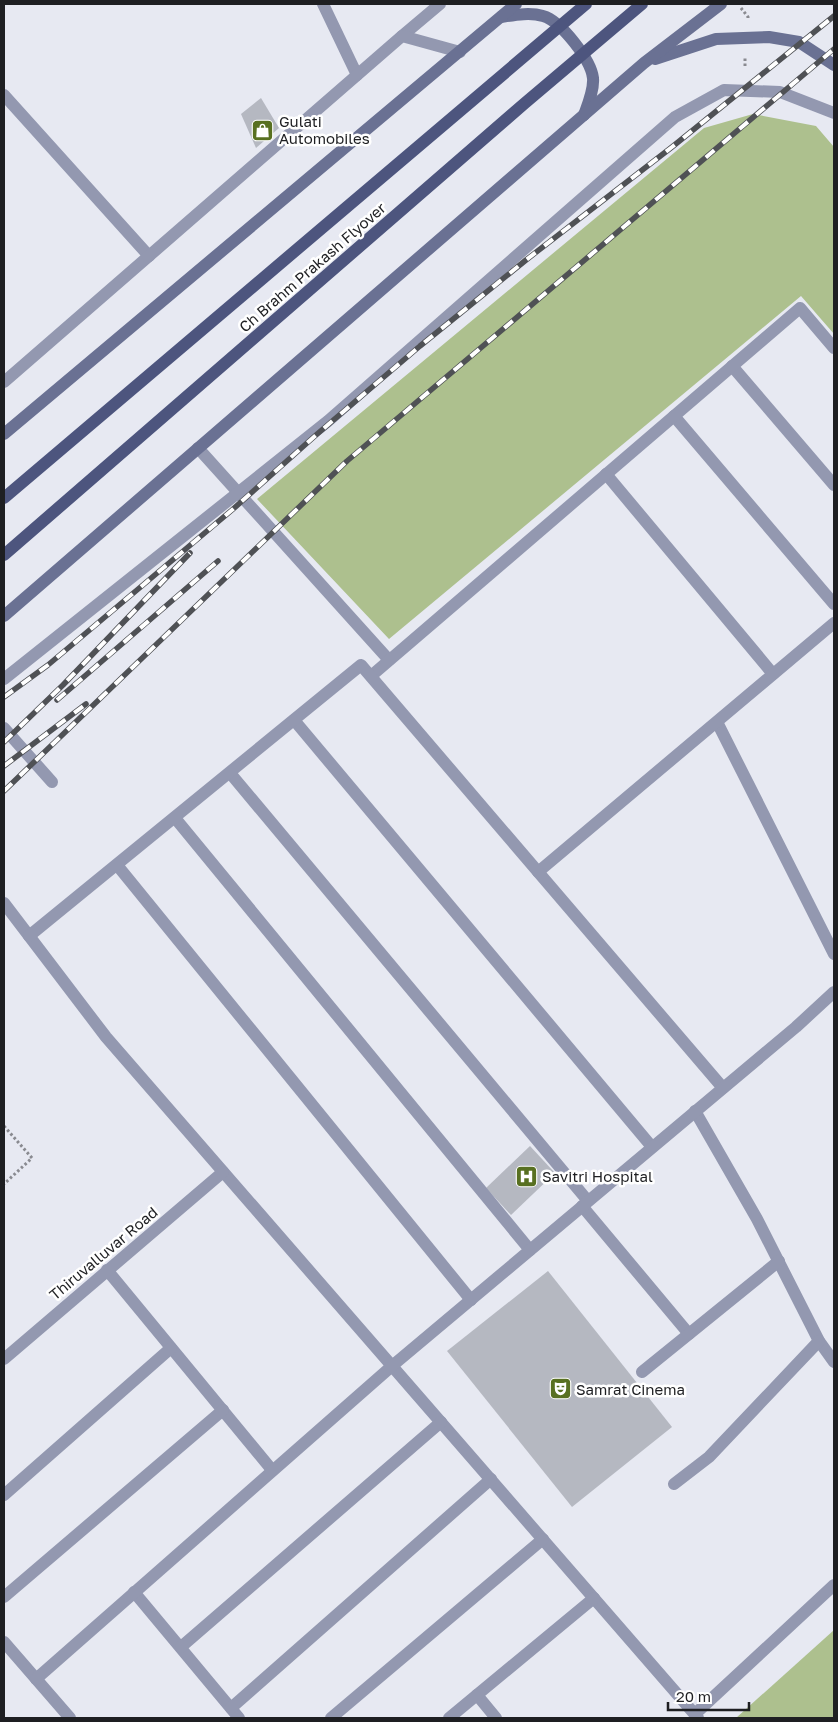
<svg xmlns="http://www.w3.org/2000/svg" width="838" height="1722" font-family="'Golos Text',sans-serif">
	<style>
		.green { fill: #adc08e }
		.building { fill: #b5b8c1 }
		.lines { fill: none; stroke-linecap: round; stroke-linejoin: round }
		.path { stroke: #898a90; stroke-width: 3; stroke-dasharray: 2.5 2.5; stroke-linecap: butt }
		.lane { stroke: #9398b0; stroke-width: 12 }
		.street { stroke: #9398b0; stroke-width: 12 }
		.secondary { stroke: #6a7193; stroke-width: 12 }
		.rail-casing { stroke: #4f5155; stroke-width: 5.5 }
		.rail { stroke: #fff; stroke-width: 4; stroke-dasharray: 11; stroke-linecap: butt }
		.primary-bridge { stroke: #4d557e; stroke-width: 12 }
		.labels { text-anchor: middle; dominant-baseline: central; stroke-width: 5; stroke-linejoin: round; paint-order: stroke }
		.poi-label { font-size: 15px; fill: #1e1f22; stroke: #fff; text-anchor: start }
		.street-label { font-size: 15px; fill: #1e1f22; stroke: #fff }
	</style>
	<rect width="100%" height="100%" fill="#e7e9f2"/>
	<g class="green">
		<polygon points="753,114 816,126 834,147 834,334 801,296 389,639 257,499 704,128"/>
		<polygon points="834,1630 834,1718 736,1718"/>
	</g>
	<g class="building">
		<polygon points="261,98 279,128 256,148 241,114"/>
		<polygon points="530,1146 555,1173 511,1215 486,1188"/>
		<polygon points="548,1271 672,1427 572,1507 447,1351"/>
	</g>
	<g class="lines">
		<g class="path">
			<polyline points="741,8 748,17 748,19"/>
			<polyline points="745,66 745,58"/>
			<polyline points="4,1126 32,1158 4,1184"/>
		</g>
		<g class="lane">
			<polyline points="323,4 357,75"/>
			<polyline points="402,36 440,4"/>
			<polyline points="4,95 149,256"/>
			<polyline points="4,382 402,36 460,52"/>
			<polyline points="198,448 389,660"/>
			<polyline points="4,728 52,782"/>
		</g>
		<g class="street">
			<polyline points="732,366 834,485"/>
			<polyline points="674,416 834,604"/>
			<polyline points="606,474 773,674"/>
			<polyline points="371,676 800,308 834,348"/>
			<polyline points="4,679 328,421 675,117 724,90 780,92 834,113"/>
			<polyline points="294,720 652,1147"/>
			<polyline points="717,722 834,954"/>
			<polyline points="230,773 588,1201"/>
			<polyline points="175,818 530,1250"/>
			<polyline points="117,865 471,1300"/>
			<polyline points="538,872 834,623"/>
			<polyline points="4,903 106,1037 698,1718"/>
			<polyline points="29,936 361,665 723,1088"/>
			<polyline points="695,1111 757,1219 819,1341 834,1362"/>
			<polyline points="582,1206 689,1334"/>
			<polyline points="107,1270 272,1470"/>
			<polyline points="4,1359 223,1172"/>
			<polyline points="642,1372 779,1261"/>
			<polyline points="674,1484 709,1457 819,1341"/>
			<polyline points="4,1495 171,1348"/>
			<polyline points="134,1592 239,1718"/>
			<polyline points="4,1597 223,1410"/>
			<polyline points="4,1642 70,1718"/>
			<polyline points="181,1647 441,1422"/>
			<polyline points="36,1679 392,1366 796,1027 834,992"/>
			<polyline points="477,1695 496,1718"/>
			<polyline points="231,1708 491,1479"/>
			<polyline points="695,1714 834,1585"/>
			<polyline points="331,1718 543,1539"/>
			<polyline points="449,1718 594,1598"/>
		</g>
		<g class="secondary">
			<path d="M501,17C514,15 530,12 543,16C561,21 591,60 593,78C594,90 588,104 584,115"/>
			<polyline points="655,59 716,39 769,37 799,42 834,65"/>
			<polyline points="4,434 516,4"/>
			<polyline points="4,616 644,63 721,4"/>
		</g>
		<defs>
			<g id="rail">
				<polyline points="4,697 48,665 232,510 316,435 420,346 526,260 672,147 834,16"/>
				<polyline points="57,700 218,561"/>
				<polyline points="4,742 63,685 190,553"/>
				<polyline points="4,766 86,704"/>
				<polyline points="4,791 347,461 834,49"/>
			</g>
		</defs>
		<use href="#rail" class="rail-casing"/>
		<use href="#rail" class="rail"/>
		<g class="primary-bridge">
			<polyline points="4,498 586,4"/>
			<polyline points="4,555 525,103 642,4"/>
		</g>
	</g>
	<defs>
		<symbol id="shop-square" viewBox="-11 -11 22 22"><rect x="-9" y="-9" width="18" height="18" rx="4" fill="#587021" stroke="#fff"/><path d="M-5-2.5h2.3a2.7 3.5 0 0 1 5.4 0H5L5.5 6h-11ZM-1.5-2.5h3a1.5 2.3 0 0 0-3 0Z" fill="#fff"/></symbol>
		<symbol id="hospital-square" viewBox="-11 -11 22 22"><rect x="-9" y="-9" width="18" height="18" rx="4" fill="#587021" stroke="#fff"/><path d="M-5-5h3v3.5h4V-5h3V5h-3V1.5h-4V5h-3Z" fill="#fff"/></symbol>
		<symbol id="theatre-square" viewBox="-11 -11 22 22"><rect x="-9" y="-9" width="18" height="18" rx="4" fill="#587021" stroke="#fff"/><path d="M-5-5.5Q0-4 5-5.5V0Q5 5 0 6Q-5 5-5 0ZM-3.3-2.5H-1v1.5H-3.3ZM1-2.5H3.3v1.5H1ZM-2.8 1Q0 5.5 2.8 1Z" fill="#fff"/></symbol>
	</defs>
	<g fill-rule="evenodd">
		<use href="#shop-square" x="250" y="118" width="25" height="25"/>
		<use href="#hospital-square" x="514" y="1164" width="25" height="25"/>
		<use href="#theatre-square" x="548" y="1376" width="25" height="25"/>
	</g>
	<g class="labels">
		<g class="poi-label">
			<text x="279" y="121">Gulati<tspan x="279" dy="17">Automobiles</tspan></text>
			<text x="542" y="1176">Savitri Hospital</text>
			<text x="576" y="1389">Samrat Cinema</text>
		</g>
		<g class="street-label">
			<text transform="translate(312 267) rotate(-41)">Ch Brahm Prakash Flyover</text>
			<text transform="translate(103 1253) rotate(-40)">Thiruvalluvar Road</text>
		</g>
	</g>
	<rect width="838" height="1722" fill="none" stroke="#1e1f22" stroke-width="10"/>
	<path d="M668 1702v8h81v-8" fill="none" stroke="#1e1f22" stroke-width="2.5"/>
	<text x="676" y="1702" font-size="15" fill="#1e1f22" stroke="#ffffff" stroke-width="4" paint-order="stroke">20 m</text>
</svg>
